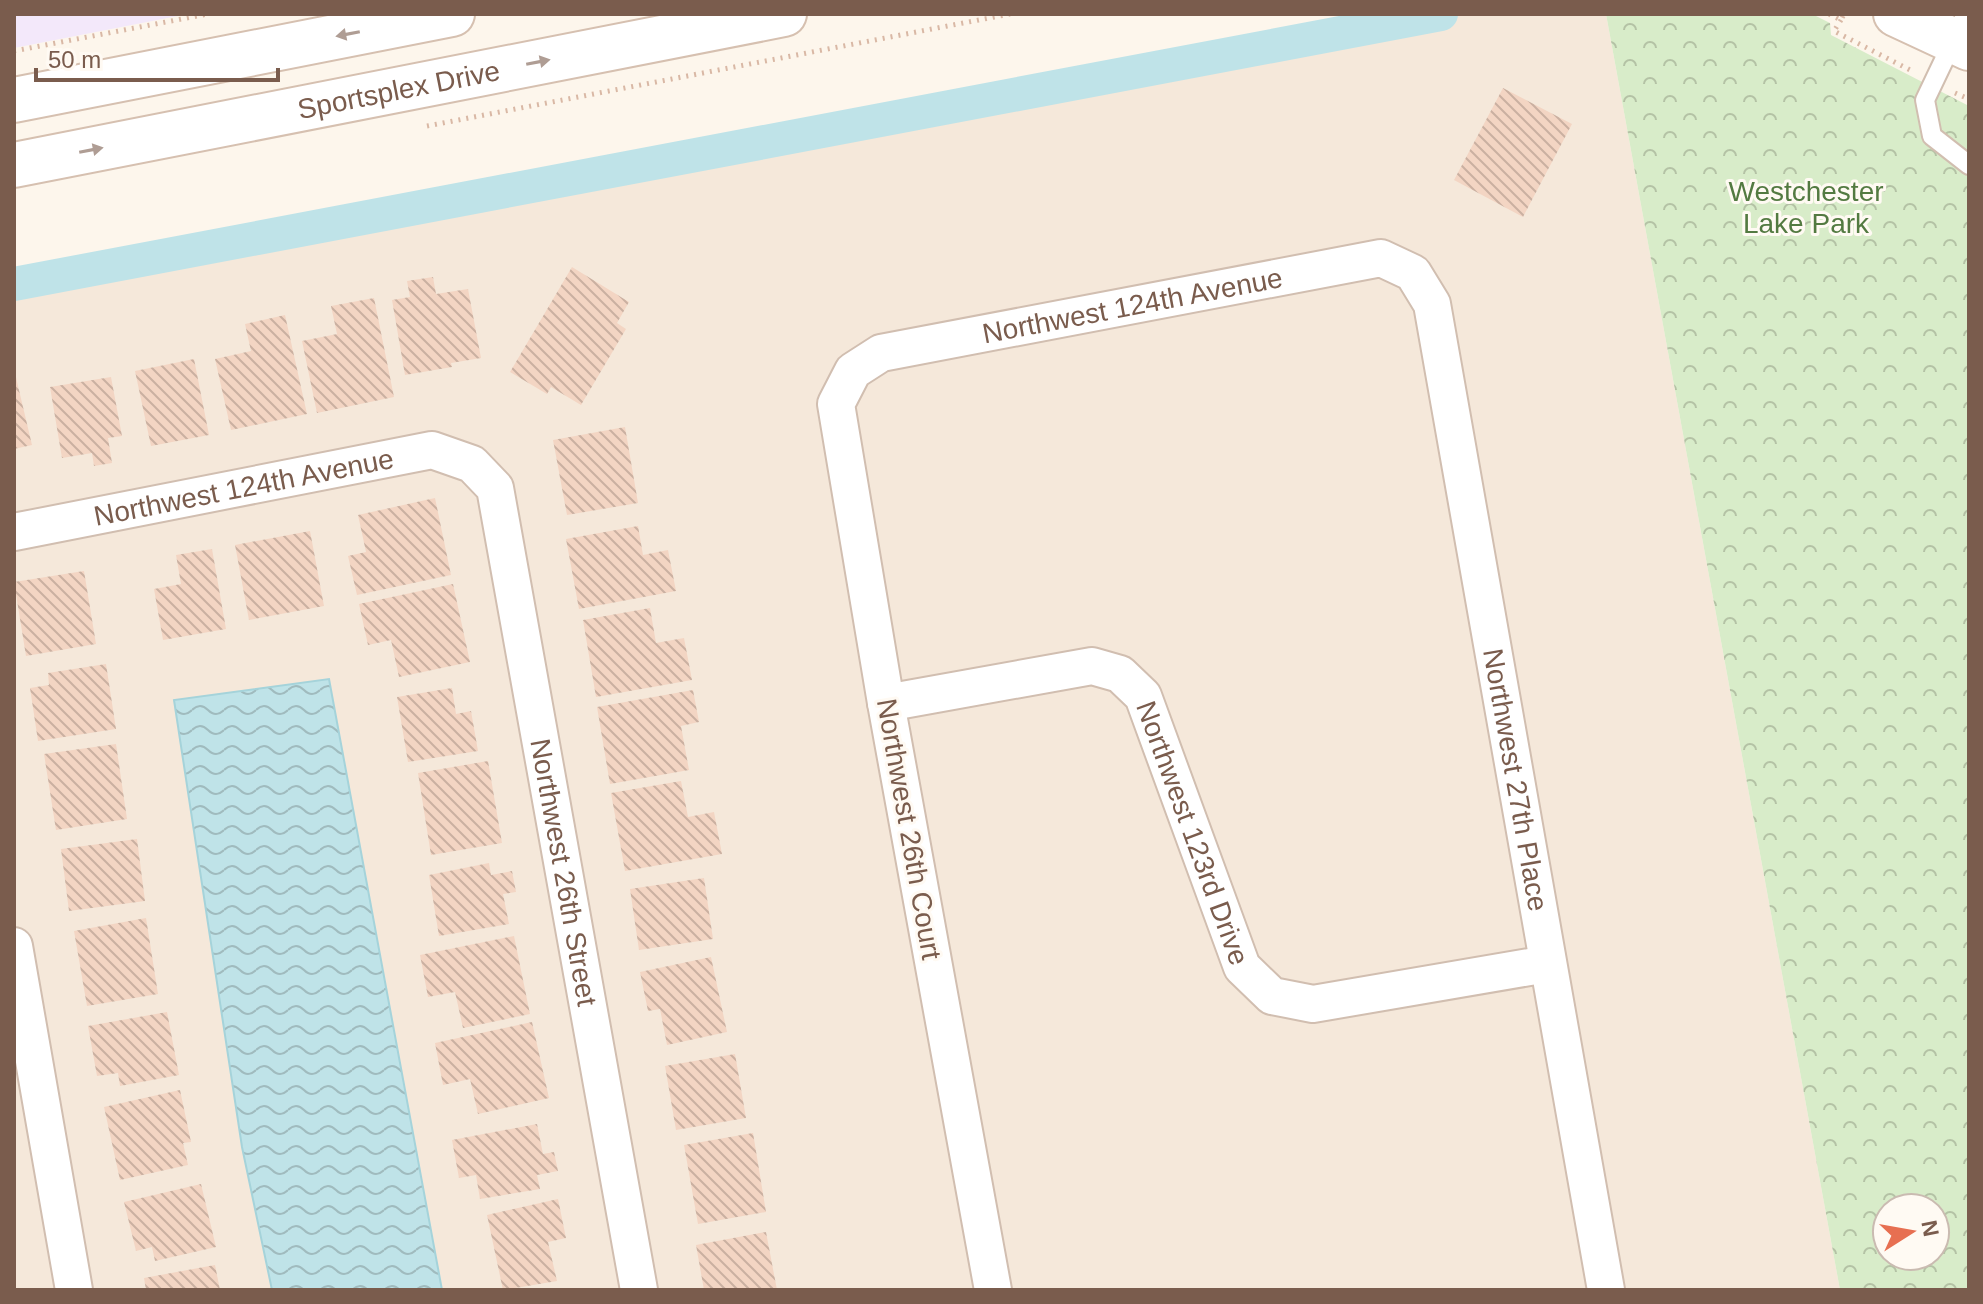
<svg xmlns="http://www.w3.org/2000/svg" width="1983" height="1304" font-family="Helvetica,sans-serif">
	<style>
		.residential { fill: #f5e8da }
		.education { fill: #f3e8fa }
		.park { fill: url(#park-crowns); fill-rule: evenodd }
		.water { fill: url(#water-waves); stroke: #a5d3da; stroke-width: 2 }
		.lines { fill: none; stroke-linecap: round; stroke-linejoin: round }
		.canal { stroke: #bfe3e8; stroke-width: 34 }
		.building { fill: url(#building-back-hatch) }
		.lane-casing { stroke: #d1beb0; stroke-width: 22 }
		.street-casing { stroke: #d1beb0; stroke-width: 40 }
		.secondary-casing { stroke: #d6c0b0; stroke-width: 48 }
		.path { stroke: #d9b8a5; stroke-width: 5; stroke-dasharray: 2 6; stroke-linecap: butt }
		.lane { stroke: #fff; stroke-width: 18 }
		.street { stroke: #fff; stroke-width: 36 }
		.secondary { stroke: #fff; stroke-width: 44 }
		.oneway { fill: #af9d94 }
		.labels { text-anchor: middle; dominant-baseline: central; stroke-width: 6; stroke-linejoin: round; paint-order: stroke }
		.street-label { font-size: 28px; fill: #7a5c4d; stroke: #fffaf3 }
		.park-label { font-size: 28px; fill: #537a41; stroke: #fffaf3 }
	</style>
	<defs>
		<pattern id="park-crowns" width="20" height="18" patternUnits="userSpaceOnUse" patternTransform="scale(2)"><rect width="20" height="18" fill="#d8ecc9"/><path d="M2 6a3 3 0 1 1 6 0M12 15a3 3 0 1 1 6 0" fill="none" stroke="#b4c2a5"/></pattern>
		<pattern id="water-waves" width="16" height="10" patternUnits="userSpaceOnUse" patternTransform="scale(2)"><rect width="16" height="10" fill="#bfe3e8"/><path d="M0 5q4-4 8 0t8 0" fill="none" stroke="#a0bbbe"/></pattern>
		<pattern id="building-back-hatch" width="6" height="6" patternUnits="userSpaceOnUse" patternTransform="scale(2)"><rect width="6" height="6" fill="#f3d5c3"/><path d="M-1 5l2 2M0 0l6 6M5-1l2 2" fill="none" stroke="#cab0a1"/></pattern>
	</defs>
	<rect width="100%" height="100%" fill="#fdf6ec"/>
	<polygon class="residential" points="1441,14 1606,14 1840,1290 14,1290 14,284"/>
	<polygon class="education" points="14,14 188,14 14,48"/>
	<path class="park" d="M1606,14H1812L1830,23L1831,35L1969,106V1290H1840ZM1887,1208H1935V1256H1887Z"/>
	<polygon class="water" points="329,679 442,1290 272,1290 242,1147 174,700"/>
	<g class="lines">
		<polyline class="canal" points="14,284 1441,14"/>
	</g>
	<g class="building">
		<polygon points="1503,88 1572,124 1523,217 1454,180"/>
		<polygon points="572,267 629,302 617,323 626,329 581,405 551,387 547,394 510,372"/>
		<polygon points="433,277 436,294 468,289 481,358 451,363 452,367 405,375 392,300 410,297 407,281"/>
		<polygon points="374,298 394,397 317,413 302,341 337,334 331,306"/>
		<polygon points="285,315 307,414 231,430 215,359 251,351 245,324"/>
		<polygon points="194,359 209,435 151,446 135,371"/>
		<polygon points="14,369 32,445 14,449"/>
		<polygon points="111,377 122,436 108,438 112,463 94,466 92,453 62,458 50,387"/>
		<polygon points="625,427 638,503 567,515 553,440"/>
		<polygon points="435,498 451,575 357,595 348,556 366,552 358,515"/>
		<polygon points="638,526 643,555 668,550 676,591 579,609 566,539"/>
		<polygon points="310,531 324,606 249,620 235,545"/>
		<polygon points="212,549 226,629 163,640 154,589 181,584 176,555"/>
		<polygon points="84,571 96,644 26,656 14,582"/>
		<polygon points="453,584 470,662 399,677 391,640 368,645 359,604"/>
		<polygon points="650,608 656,643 684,638 692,680 596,697 583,620"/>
		<polygon points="106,664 116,729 38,741 30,688 49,685 48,673"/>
		<polygon points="452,688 456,714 471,711 478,751 408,762 397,697"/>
		<polygon points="693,690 699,722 681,726 689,770 610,784 597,707"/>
		<polygon points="116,744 127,819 56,830 44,754"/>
		<polygon points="488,761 502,843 431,855 418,773"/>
		<polygon points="681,781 688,817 714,812 722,854 625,871 611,793"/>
		<polygon points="137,839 145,901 69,911 61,849"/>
		<polygon points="489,863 491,875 512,871 516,892 503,894 509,924 439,936 429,875"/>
		<polygon points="704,878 713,939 639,950 630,889"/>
		<polygon points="146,918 158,994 87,1006 74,931"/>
		<polygon points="514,936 530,1014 463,1028 455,992 428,997 420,955"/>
		<polygon points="711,957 727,1032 667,1045 660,1009 648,1011 640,972"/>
		<polygon points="167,1012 179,1075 120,1086 118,1073 97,1076 88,1026"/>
		<polygon points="532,1022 549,1098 478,1114 470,1079 443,1085 435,1043"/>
		<polygon points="735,1054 746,1118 676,1130 665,1066"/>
		<polygon points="180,1090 191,1142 183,1143 188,1165 120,1180 104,1107"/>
		<polygon points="537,1124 543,1154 554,1152 558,1171 537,1175 540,1189 480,1199 476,1175 459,1178 452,1140"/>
		<polygon points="753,1133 766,1212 698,1224 684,1145"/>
		<polygon points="201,1184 216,1247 155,1261 152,1247 136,1251 124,1202"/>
		<polygon points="558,1199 566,1238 548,1242 557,1281 503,1290 487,1215"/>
		<polygon points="766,1232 777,1290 704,1290 696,1245"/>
		<polygon points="215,1265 220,1290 146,1290 144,1278"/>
	</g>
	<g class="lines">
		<defs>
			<polyline id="lane" points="1966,14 1925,100 1932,136 1969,165"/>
			<g id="street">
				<path id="s1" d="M14,532L432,450L472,464L495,488L639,1290"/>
				<path id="s2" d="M886,703L1092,666L1120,674L1143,696L1242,967L1272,996L1313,1004L1547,964"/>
				<polyline points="14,946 74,1290"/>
				<path id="s3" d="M993,1290L886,703L836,404L853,371L881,353L1381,258L1413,273L1432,304L1606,1290"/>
			</g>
			<g id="secondary">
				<polyline points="1896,14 1969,48"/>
				<polyline points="14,100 452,14"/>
				<path id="s4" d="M14,165L784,14"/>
			</g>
		</defs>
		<use href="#lane" class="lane-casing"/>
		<use href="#street" class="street-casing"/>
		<use href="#secondary" class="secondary-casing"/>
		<g class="path">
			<polyline points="1829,14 1841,20 1844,14"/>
			<polyline points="1841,20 1834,31 1914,72"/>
			<polyline points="14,51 208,14"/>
			<polyline points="1955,93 1969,99"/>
			<polyline points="427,126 1010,14"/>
		</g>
		<use href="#lane" class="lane"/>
		<use href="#street" class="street"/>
		<use href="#secondary" class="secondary"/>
	</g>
	<defs><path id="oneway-solid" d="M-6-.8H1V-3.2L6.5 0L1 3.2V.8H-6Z" transform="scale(2)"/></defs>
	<g class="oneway">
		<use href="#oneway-solid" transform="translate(348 34) rotate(169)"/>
		<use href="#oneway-solid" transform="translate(538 62) rotate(-11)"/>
		<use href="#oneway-solid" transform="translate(91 150) rotate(-11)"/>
	</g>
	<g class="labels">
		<g class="street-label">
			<text stroke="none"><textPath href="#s4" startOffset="392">Sportsplex Drive</textPath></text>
			<text stroke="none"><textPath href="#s3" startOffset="1226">Northwest 124th Avenue</textPath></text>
			<text stroke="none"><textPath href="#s1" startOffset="234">Northwest 124th Avenue</textPath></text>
			<text stroke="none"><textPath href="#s3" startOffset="2034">Northwest 27th Place</textPath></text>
			<text transform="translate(909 829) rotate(80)">Northwest 26th Court</text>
			<text stroke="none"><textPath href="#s2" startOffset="416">Northwest 123rd Drive</textPath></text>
			<text stroke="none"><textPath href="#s1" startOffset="892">Northwest 26th Street</textPath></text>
		</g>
		<g class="park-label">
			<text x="1806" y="191">Westchester<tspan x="1806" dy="32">Lake Park</tspan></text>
		</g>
	</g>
	<rect width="1983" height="1304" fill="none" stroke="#7a5c4d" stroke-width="32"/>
	<g transform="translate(1911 1232) rotate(79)"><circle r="38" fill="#fffaf3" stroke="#cabbb1" stroke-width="2"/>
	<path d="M0-6L14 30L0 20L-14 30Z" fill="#e76f51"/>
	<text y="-12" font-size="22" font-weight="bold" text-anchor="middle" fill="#7a5c4d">N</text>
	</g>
	<path d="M36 68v12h242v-12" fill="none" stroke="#7a5c4d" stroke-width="4"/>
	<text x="48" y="68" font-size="24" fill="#7a5c4d" stroke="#fffaf3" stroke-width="6" paint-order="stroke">50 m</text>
</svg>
